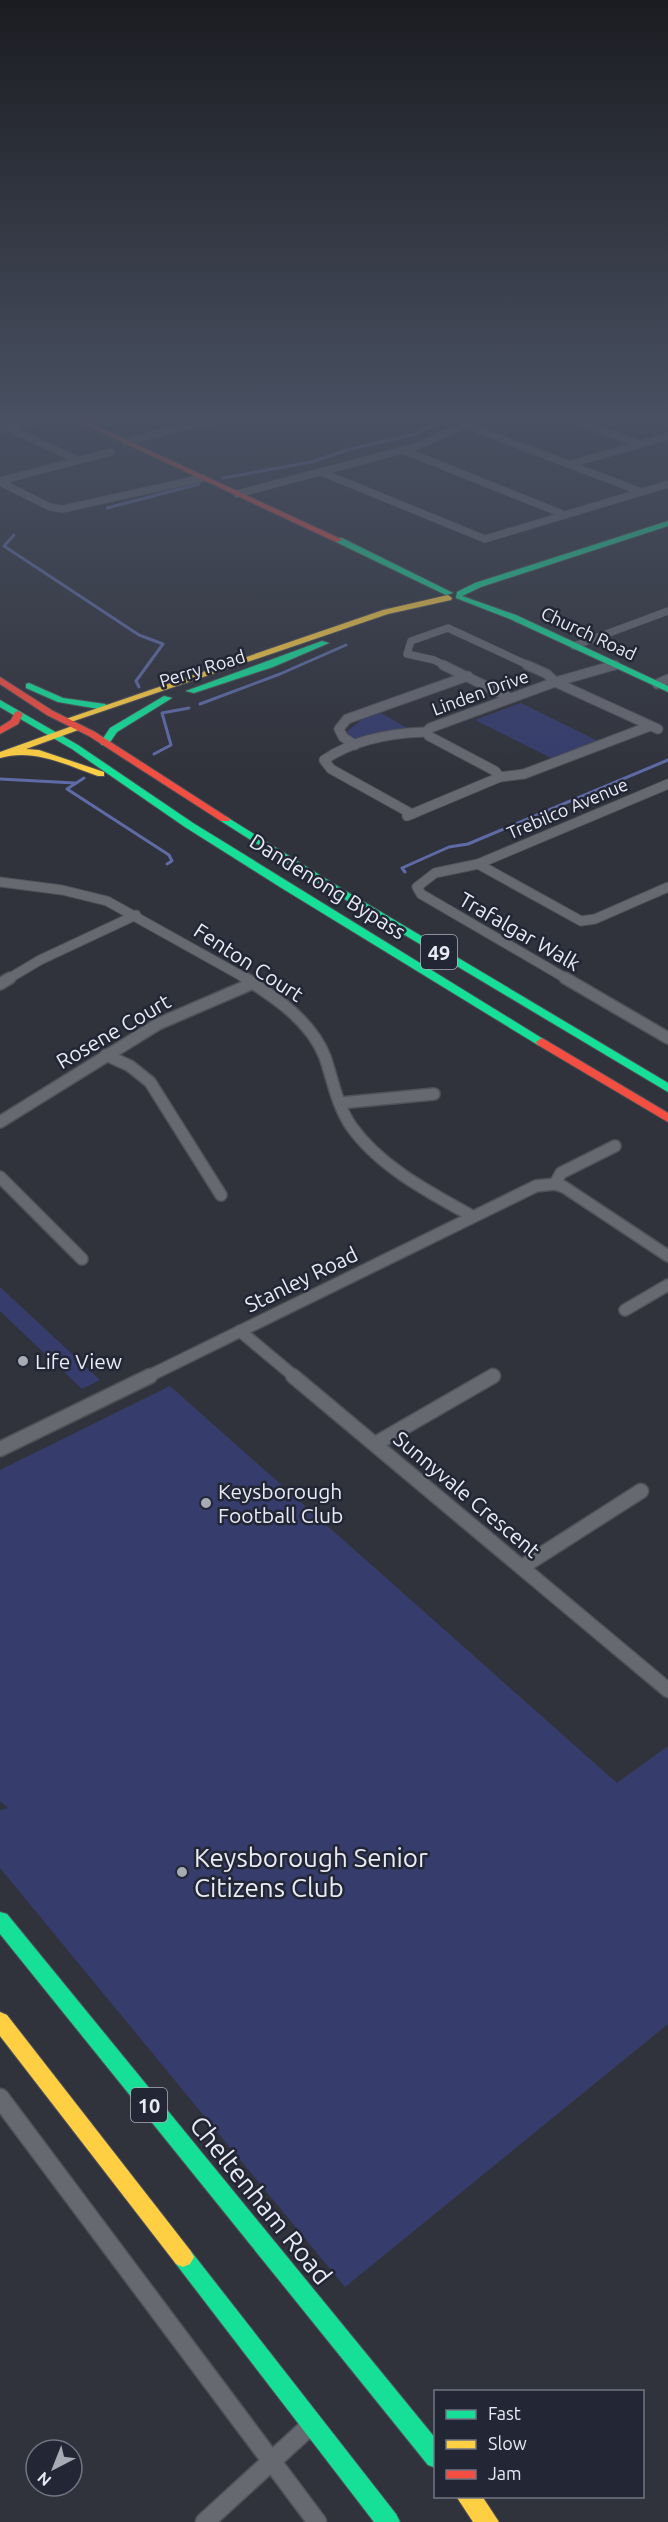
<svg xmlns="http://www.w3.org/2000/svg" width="668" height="2522" font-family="Ubuntu,sans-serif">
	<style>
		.green { fill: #363d6c }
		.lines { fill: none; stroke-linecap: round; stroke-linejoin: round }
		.stream { stroke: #5f6ba6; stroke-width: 3 }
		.street-far4-casing { stroke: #505159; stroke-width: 8 }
		.street-far3-casing { stroke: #505159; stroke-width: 11 }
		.street-far2-casing { stroke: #505159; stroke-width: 14 }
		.street-far1-casing { stroke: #505159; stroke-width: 17 }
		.street-casing { stroke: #505159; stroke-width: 21 }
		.fast-casing { stroke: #505159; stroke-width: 2 }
		.slow-casing { stroke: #505159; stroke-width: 2 }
		.jam-casing { stroke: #505159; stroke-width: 2 }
		.street-far4 { stroke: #676971; stroke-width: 7 }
		.street-far3 { stroke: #676971; stroke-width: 9 }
		.street-far2 { stroke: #676971; stroke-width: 11 }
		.street-far1 { stroke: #676971; stroke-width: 14 }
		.street { stroke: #676971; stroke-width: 18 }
		.fast { fill: #16e098; fill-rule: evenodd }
		.slow { fill: #ffcf43; fill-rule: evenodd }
		.jam { fill: #f24e42; fill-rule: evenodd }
		.poi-dot { fill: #a8aab4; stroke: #232635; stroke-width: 2 }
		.labels { text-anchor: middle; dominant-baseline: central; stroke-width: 5; stroke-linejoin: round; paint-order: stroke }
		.far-street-label { font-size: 18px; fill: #e8eaf4; stroke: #232635 }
		.shield { fill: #232635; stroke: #adafbb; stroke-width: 1.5 }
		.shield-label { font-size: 20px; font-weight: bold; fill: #e8eaf4 }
		.street-label { font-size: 21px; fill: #e8eaf4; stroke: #232635 }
		.poi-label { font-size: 21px; fill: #e8eaf4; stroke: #232635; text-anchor: start }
		.near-poi-label { font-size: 26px; fill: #e8eaf4; stroke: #232635; text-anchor: start }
		.near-street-label { font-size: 26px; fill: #e8eaf4; stroke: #232635 }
	</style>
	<rect width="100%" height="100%" fill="#31333c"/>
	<g class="green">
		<polygon points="521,703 600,742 555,760 475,720"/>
		<path d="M378,711L407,728C386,730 369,744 348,737L346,732L368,715Z"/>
		<polygon points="0,1287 100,1380 82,1389 0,1311"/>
		<polygon points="170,1386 617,1783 668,1746 668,2024 345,2287 0,1868 0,1810 8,1808 0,1801 0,1470"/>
	</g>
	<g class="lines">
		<g class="stream">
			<polyline points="223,478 311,462 350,449 416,434 443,419"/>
			<polyline points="107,508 199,484"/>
			<polyline points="14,535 4,546 139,635 163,644 136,681 139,687"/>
			<polyline points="200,704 280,674 346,645"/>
			<polyline points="154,754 171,745 162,713 189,708"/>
			<polyline points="84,778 67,789 169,855 172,861 167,864"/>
			<polyline points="0,779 75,783"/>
			<polyline points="405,872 402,868 449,847 468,844 668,760"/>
		</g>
		<defs>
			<g id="street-far4">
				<polyline points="202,422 232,419"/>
				<polyline points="584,424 639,444"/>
				<polyline points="465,425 642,492"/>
				<polyline points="9,428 75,459"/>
				<polyline points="0,429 39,419"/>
				<polyline points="126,442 202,422 203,419"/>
				<polyline points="403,450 565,515"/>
				<polyline points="571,464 668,436"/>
				<polyline points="321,472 485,539 668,484"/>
				<polyline points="0,481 111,452"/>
				<polyline points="0,482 50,507 63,509 203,478"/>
				<polyline points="237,494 415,447 478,419"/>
				<polyline points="574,646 668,611"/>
				<polyline points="446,666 434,660 407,654 411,641 448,628 530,666"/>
				<polyline points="611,666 615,665"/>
			</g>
			<g id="street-far3">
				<polyline points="443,665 510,698"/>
				<polyline points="527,665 547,674 555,682 658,729"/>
				<polyline points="657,684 668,679"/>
				<polyline points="355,745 343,737 339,729 347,719 468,676"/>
				<polyline points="500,777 524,774 650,726"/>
				<path d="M412,814L331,769L324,760C353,740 391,733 426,732"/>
				<polyline points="407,816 500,777 495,771 429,736 426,732 430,728 555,682 615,665"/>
				<polyline points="478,864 581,921 595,919 668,887"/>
				<polyline points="0,882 62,890 107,901 247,979"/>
				<polyline points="8,979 40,960 136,915"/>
				<polyline points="567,979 421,894 417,887 435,873 478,864 668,784"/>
			</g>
			<g id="street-far2">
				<path d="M245,978C276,998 311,1021 325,1057C333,1081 337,1105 351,1126C380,1167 429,1192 472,1216"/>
				<polyline points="565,978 668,1038"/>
				<polyline points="0,984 10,978"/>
				<polyline points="106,1055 130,1066 150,1082 221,1195"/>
				<polyline points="340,1103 434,1094"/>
				<polyline points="0,1122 158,1024 251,984"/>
				<polyline points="0,1177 82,1259"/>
				<polyline points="555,1184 561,1173 615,1146"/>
				<polyline points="625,1310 668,1285"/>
				<polyline points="240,1331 295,1377"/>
				<polyline points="147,1377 536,1186 555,1184 564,1187 668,1256"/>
			</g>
			<g id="street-far1">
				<polyline points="293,1376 668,1690"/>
				<polyline points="375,1444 493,1376"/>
				<polyline points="0,1449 150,1376"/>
				<polyline points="522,1567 641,1491"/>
			</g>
			<g id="street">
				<polyline points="0,2098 317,2522"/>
				<polyline points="205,2522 311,2425"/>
			</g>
			<g id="fast">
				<polygon points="668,521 668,526 481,587 462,596 516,615 668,686 668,692 510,619 456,598 457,592 475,583"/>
				<polygon points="336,538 342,538 453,593 446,595 336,542"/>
				<polygon points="322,641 329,643 273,667 194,693 186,691"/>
				<polygon points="29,683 63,698 105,704 110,707 105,710 58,702 26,688 26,684"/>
				<polygon points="164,696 172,698 117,732 108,745 102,745 100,743 110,728"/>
				<polygon points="0,700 78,745 193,823 548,1042 542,1046 538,1045 280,887 185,827 72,749 0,707"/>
				<polygon points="225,816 339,887 668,1083 668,1092 331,891 221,821 221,817"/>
				<polygon points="0,1912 7,1914 436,2439 436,2468 428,2465 0,1934"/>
				<polygon points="183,2247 190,2250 396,2514 400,2522 374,2522 176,2264 172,2257 176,2250"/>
			</g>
			<g id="slow">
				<polygon points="448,595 452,598 451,600 388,614 68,723 60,721 383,610"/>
				<path d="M78,724L83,727L81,729L26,749L39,750L104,772V776H98C66,765 34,748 0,758V752Z"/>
				<polygon points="0,2012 7,2015 190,2250 194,2257 190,2264 183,2267 176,2264 0,2036"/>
				<polygon points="456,2496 482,2496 499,2522 473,2522"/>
			</g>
			<g id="jam">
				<polygon points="73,419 81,419 343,540 336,542"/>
				<polygon points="0,677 53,711 95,732 230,819 229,821 221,821 89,736 47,715 0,684"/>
				<polygon points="18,711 23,714 18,724 0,734 0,727 11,720 15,712"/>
				<polygon points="542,1038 668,1113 668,1122 538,1045 536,1042"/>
			</g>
		</defs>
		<use href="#street-far4" class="street-far4-casing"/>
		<use href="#street-far3" class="street-far3-casing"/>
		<use href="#street-far2" class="street-far2-casing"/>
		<use href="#street-far1" class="street-far1-casing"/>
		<use href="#street" class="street-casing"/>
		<use href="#fast" class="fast-casing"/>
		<use href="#slow" class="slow-casing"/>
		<use href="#jam" class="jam-casing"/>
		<use href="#street-far4" class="street-far4"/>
		<use href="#street-far3" class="street-far3"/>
		<use href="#street-far2" class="street-far2"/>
		<use href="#street-far1" class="street-far1"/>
		<use href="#street" class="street"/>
		<use href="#fast" class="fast"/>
		<use href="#slow" class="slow"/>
		<use href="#jam" class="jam"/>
	</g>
	<linearGradient id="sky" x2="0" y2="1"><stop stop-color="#1b1c21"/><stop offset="0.54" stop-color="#485061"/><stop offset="1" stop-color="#485061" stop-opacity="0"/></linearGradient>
	<rect width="668" height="772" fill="url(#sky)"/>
	<g class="poi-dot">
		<circle cx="23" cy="1361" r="6"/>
		<circle cx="206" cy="1503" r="6"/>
		<circle cx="182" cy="1872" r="6"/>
	</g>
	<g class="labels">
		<g class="far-street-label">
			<text transform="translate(589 633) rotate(25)">Church Road</text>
			<text transform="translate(202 668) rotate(-17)">Perry Road</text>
			<text transform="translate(480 692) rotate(-20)">Linden Drive</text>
			<text transform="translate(567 808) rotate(-23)">Trebilco Avenue</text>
		</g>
		<g class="shield">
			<rect x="421" y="935" width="36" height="34" rx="4.5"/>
			<rect x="131" y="2088" width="36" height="34" rx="4.5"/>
		</g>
		<g class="shield-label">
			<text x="439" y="952">49</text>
			<text x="149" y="2105">10</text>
		</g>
		<g class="street-label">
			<text transform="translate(328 886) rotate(32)">Dandenong Bypass</text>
			<text transform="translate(520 931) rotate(30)">Trafalgar Walk</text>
			<text transform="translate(249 962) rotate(33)">Fenton Court</text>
			<text transform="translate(113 1031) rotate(-30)">Rosene Court</text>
			<text transform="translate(301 1279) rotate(-26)">Stanley Road</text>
			<text transform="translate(467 1494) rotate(40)">Sunnyvale Crescent</text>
		</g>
		<g class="poi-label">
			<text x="35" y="1361">Life View</text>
			<text x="218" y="1491">Keysborough<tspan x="218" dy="24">Football Club</tspan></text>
		</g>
		<g class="near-poi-label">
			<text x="194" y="1857">Keysborough Senior<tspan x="194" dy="30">Citizens Club</tspan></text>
		</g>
		<g class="near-street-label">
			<text transform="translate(261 2200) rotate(51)">Cheltenham Road</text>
		</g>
	</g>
	<rect x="434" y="2390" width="210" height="108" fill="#232635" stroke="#727481" stroke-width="1.5"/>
	<rect x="446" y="2410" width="30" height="9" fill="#16e098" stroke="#727481" stroke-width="1.5"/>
	<text x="488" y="2420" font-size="18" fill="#e8eaf4">Fast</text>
	<rect x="446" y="2440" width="30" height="9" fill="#ffcf43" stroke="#727481" stroke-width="1.5"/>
	<text x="488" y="2450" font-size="18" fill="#e8eaf4">Slow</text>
	<rect x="446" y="2470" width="30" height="9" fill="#f24e42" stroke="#727481" stroke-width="1.5"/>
	<text x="488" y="2480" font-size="18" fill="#e8eaf4">Jam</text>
	<g transform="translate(54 2468) rotate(222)"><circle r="28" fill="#232635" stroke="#727481" stroke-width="1.5"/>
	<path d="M0-4.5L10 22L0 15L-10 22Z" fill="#a8aab4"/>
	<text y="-9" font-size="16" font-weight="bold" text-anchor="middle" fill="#e8eaf4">N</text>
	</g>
</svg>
